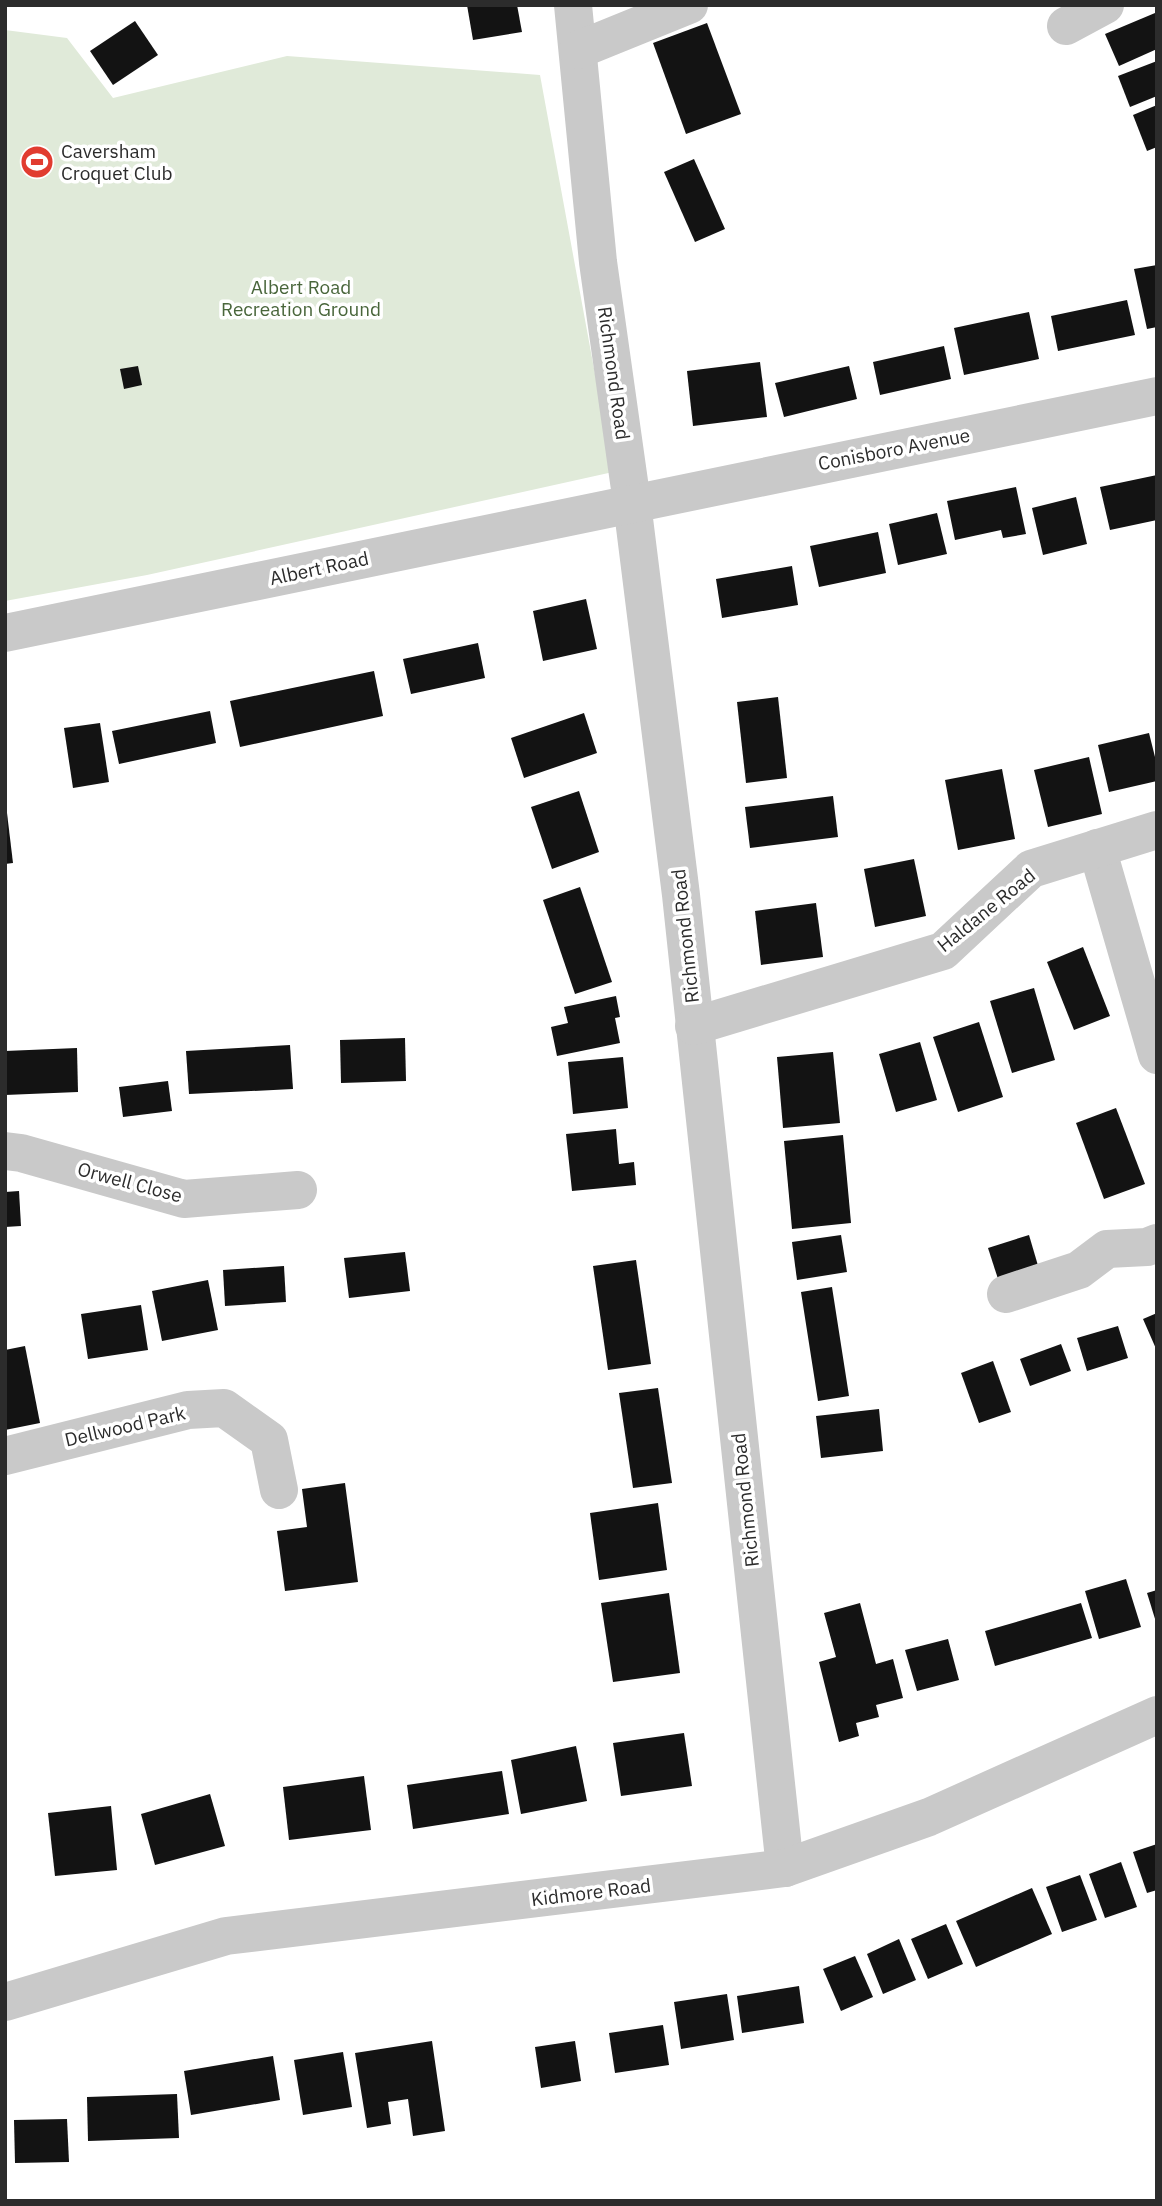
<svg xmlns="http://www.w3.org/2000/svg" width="1162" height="2206" font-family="'IBM Plex Sans',sans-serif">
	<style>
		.green { fill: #e0ead9 }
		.building { fill: #131313 }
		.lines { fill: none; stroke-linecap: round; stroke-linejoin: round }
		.minor { stroke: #c9c9c9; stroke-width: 38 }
		.labels { text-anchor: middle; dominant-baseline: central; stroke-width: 7; stroke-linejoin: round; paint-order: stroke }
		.poi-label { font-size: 19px; fill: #2c2c2c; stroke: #fff; text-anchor: start }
		.park-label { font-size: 19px; fill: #49663b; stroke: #fff }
		.street-label { font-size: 19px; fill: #2c2c2c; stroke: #fff }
	</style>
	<rect width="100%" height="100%" fill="#fff"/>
	<polygon class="green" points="5,30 67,38 113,98 287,56 540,75 613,472 147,575 5,601"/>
	<g class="building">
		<polygon points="467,5 517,5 522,32 473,40"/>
		<polygon points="1155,13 1157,49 1119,66 1105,34"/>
		<polygon points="135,21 158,55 113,85 90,51"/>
		<polygon points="707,23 741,114 686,134 653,43"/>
		<polygon points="1157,61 1157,96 1130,107 1118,76"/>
		<polygon points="1157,105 1157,147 1147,151 1133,115"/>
		<polygon points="694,159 725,229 695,242 664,172"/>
		<polygon points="1157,265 1157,327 1147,329 1134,269"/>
		<polygon points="1127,300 1135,335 1058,351 1051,316"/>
		<polygon points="1029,312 1039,359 964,375 954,328"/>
		<polygon points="944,346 951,379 880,395 873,362"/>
		<polygon points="760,362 767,417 693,426 687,371"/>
		<polygon points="138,366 142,385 124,389 120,369"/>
		<polygon points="849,366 857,399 784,417 775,383"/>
		<polygon points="1157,475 1157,520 1110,530 1100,487"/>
		<polygon points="1016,487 1026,534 1003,538 1001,530 955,540 947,501"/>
		<polygon points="1076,497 1087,544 1043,555 1032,508"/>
		<polygon points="937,513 947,554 898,565 889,524"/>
		<polygon points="878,532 886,573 819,587 810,546"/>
		<polygon points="792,566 798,605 722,618 716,579"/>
		<polygon points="586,599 597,649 543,661 533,611"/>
		<polygon points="478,643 485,678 411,694 403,659"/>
		<polygon points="374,671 383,716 240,747 230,701"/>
		<polygon points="778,697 787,778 746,783 737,702"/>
		<polygon points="210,711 216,743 119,764 112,731"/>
		<polygon points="584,713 597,753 524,778 511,738"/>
		<polygon points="100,723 109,782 73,788 64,728"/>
		<polygon points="1149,733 1157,765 1157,781 1109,792 1098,745"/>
		<polygon points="1089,757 1102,814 1048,827 1034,770"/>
		<polygon points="1002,769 1015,839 958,850 945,780"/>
		<polygon points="579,791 599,852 552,869 531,807"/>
		<polygon points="833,796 838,837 750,848 745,807"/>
		<polygon points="5,813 7,813 13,863 5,864"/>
		<polygon points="914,859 926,916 875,927 864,869"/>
		<polygon points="580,887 612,982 575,994 543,900"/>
		<polygon points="816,903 823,957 761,965 755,911"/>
		<polygon points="1083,947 1110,1016 1074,1030 1047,962"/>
		<polygon points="1034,988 1055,1060 1012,1073 990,1001"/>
		<polygon points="616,996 620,1017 615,1018 620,1043 557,1056 551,1027 568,1023 564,1007"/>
		<polygon points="979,1022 1003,1097 958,1112 933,1037"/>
		<polygon points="405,1038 406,1081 341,1083 340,1040"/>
		<polygon points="920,1042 937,1100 896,1112 879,1054"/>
		<polygon points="290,1045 293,1089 189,1094 186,1051"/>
		<polygon points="77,1048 78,1092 5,1095 5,1051"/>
		<polygon points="833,1052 840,1123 783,1128 777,1057"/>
		<polygon points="623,1057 628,1108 573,1114 568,1062"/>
		<polygon points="168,1081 172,1111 123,1117 119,1087"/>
		<polygon points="1116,1108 1145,1184 1104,1199 1076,1123"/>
		<polygon points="616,1129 619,1164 634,1162 636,1185 572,1191 566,1134"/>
		<polygon points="843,1135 851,1223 792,1229 784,1141"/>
		<polygon points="19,1191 21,1226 5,1227 5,1192"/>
		<polygon points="841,1235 847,1272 797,1280 792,1242"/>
		<polygon points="1029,1235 1039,1269 999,1282 988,1248"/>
		<polygon points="405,1252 410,1291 349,1298 344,1258"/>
		<polygon points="636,1260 651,1364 608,1370 593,1266"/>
		<polygon points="284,1266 286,1302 225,1306 223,1270"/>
		<polygon points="208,1280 218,1330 162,1341 152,1291"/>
		<polygon points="832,1287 849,1396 818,1401 801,1292"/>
		<polygon points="141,1305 148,1350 88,1359 81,1314"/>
		<polygon points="1157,1313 1157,1351 1143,1319"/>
		<polygon points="1118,1326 1128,1358 1087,1371 1077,1338"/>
		<polygon points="1061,1344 1071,1371 1030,1386 1020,1359"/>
		<polygon points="25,1346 40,1423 5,1430 5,1350"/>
		<polygon points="993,1361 1011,1412 979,1423 961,1373"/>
		<polygon points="658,1388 672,1483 633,1488 619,1393"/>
		<polygon points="879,1409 883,1451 821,1458 816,1416"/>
		<polygon points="345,1483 358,1582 285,1591 277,1531 307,1527 302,1489"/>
		<polygon points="658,1503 667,1570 599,1580 590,1513"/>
		<polygon points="1126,1579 1141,1627 1099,1639 1085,1591"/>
		<polygon points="1157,1590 1157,1622 1156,1622 1147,1593"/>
		<polygon points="669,1593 680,1673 613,1682 601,1603"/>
		<polygon points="860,1603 876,1664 893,1659 903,1698 876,1705 879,1717 856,1723 859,1736 839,1742 819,1662 836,1657 824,1613"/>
		<polygon points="1081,1603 1092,1638 995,1666 985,1631"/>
		<polygon points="948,1639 959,1680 917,1691 905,1650"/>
		<polygon points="684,1733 692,1786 621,1796 613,1743"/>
		<polygon points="576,1746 587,1801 521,1814 511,1760"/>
		<polygon points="502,1771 509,1814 413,1829 407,1785"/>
		<polygon points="364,1776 371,1830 289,1840 283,1787"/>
		<polygon points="210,1794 225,1846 155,1865 141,1814"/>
		<polygon points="111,1806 117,1870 55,1876 48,1813"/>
		<polygon points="1157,1844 1157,1890 1147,1893 1133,1852"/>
		<polygon points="1121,1862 1137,1907 1105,1918 1089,1874"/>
		<polygon points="1080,1875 1097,1920 1062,1932 1046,1887"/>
		<polygon points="1032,1888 1052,1934 976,1967 956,1921"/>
		<polygon points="946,1924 963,1964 928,1979 911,1939"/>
		<polygon points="899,1939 916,1980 883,1994 867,1954"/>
		<polygon points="855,1956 873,1997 841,2011 823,1969"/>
		<polygon points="799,1986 804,2023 742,2033 737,1996"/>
		<polygon points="727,1994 734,2040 681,2049 674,2002"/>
		<polygon points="663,2025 669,2065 615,2073 609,2033"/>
		<polygon points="432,2041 445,2131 413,2136 408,2099 388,2102 391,2124 367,2128 355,2053"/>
		<polygon points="575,2041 581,2081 541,2088 535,2047"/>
		<polygon points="343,2052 352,2107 303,2115 294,2060"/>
		<polygon points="273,2056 280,2100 191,2115 184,2071"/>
		<polygon points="177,2094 179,2138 88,2141 87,2097"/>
		<polygon points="67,2119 69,2162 15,2163 14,2120"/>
	</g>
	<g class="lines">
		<g class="minor">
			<polyline points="573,5 598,262 632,503 681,895 785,1868"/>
			<polyline points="1066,26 1105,5"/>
			<polyline points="578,50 689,5"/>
			<polyline points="5,633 1157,396"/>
			<polyline points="1097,848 1157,1055"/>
			<polyline points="694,1026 943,951 1031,869 1157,830"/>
			<polyline points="5,1151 21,1153 184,1199 298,1190"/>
			<polyline points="1006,1294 1079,1270 1107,1249 1147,1247 1157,1243"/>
			<polyline points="5,1456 188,1410 224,1408 269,1440 279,1490"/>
			<polyline points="5,2002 226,1936 785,1868 929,1817 1157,1715"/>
		</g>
	</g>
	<defs>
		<symbol id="stadium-disc" viewBox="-11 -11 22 22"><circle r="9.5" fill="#e13c30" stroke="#fff"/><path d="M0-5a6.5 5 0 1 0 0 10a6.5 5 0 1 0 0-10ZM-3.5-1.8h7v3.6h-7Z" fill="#fff"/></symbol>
	</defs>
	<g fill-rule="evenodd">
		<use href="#stadium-disc" x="18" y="143" width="38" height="38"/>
	</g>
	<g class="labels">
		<g class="poi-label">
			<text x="61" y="151">Caversham<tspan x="61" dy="22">Croquet Club</tspan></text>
		</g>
		<g class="park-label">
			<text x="301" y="287">Albert Road<tspan x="301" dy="22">Recreation Ground</tspan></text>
		</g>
		<g class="street-label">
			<text transform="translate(614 373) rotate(82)">Richmond Road</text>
			<text transform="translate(894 449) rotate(-11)">Conisboro Avenue</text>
			<text transform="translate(319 568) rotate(-12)">Albert Road</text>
			<text transform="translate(986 910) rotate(-39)">Haldane Road</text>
			<text transform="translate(685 936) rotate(-96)">Richmond Road</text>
			<text transform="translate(130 1182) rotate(15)">Orwell Close</text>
			<text transform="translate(125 1426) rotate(-13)">Dellwood Park</text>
			<text transform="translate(745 1500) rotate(-96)">Richmond Road</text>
			<text transform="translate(591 1892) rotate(-7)">Kidmore Road</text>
		</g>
	</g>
	<rect width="1162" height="2206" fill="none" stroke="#2c2c2c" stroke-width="14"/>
</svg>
